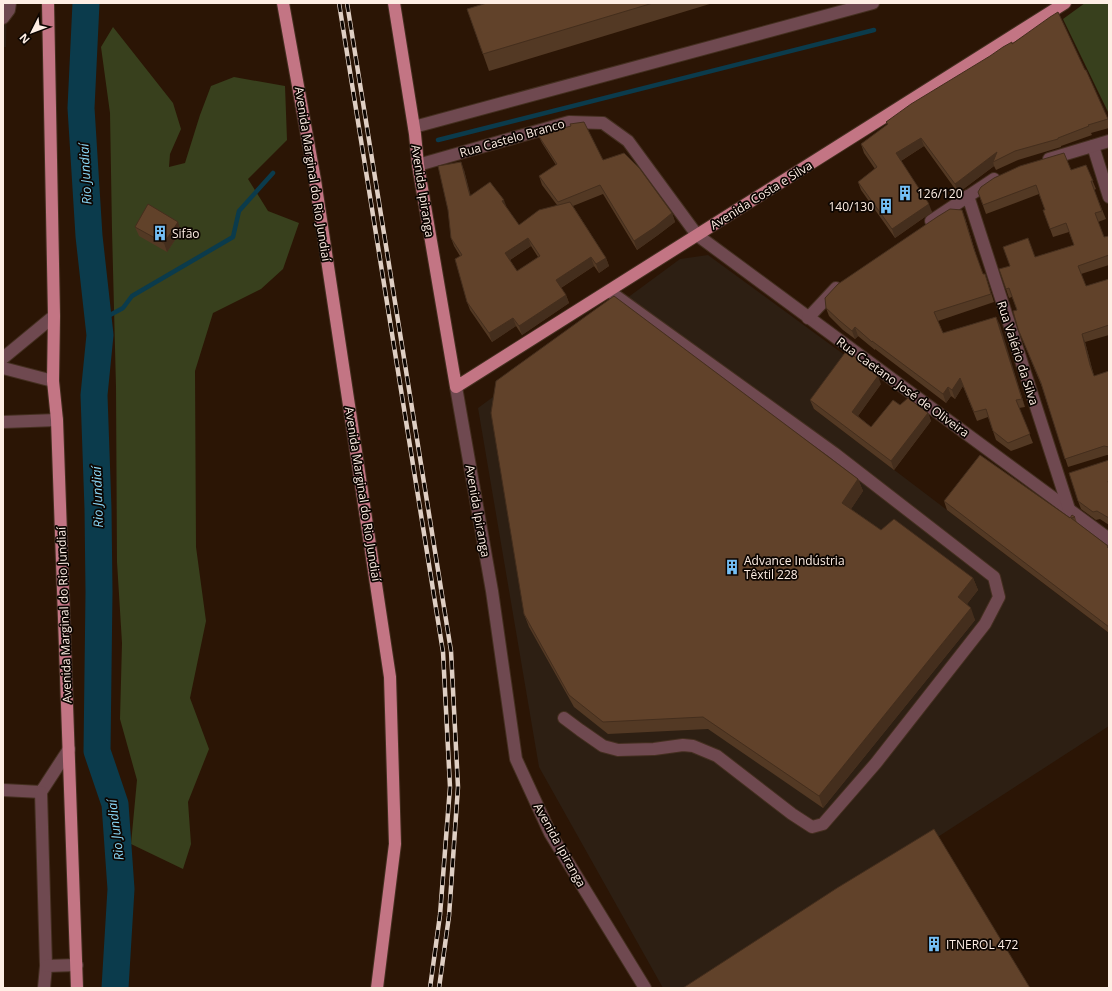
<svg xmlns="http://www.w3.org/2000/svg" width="1112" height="991" font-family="'Open Sans',sans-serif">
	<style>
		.industrial { fill: #2d1f13 }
		.green { fill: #38401d }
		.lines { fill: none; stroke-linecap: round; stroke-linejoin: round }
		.stream { stroke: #0b3b4c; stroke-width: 4.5 }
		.river { stroke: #0b3b4c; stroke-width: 27 }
		.minor-casing { stroke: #442f20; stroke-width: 14 }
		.major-casing { stroke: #442f20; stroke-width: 14 }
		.minor { stroke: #6f4950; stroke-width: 12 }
		.major { stroke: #c37584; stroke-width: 12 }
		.rail-casing { stroke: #dfcfc4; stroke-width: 4.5 }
		.rail { stroke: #0c0501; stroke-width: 3; stroke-dasharray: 9; stroke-linecap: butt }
		.wall { fill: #533924; fill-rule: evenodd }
		.shaded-wall { fill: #442e1d }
		.building { fill: #61422a; stroke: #442e1d; fill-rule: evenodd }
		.labels { text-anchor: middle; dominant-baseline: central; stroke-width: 3.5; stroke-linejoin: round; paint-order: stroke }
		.street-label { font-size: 12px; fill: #feeee4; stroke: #0c0501 }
		.poi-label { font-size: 12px; fill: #feeee4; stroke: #0c0501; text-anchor: start }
		.water-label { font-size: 13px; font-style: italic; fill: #89d5f4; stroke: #0c0501 }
	</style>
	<rect width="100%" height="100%" fill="#2b1505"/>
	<g class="industrial">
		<polygon points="3,3 7,3 6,47 3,47"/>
		<polygon points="708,255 850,359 814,409 1109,633 1109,726 705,988 663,988 539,767 478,408 680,259"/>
	</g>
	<g class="green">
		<polygon points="1085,3 1109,3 1109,114 1063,19"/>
		<polygon points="113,27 173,103 181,129 170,154 169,167 185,163 200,115 211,86 234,77 285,86 287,140 248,179 268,211 299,223 283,269 261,289 213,313 195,371 196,547 206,621 190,698 209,749 188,802 191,844 183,869 131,844 137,780 120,719 122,643 117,562 116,387 112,230 110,113 101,47"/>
	</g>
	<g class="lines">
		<g class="stream">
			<polyline points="438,140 874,30"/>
			<polyline points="99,321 123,308 132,296 233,237 239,211 273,173"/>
		</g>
		<polyline class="river" points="86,3 81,108 89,236 100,335 94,395 98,509 99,592 97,751 115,804 121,889 115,988"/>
		<defs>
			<g id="minor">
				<polyline points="3,18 9,10 10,3"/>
				<polyline points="414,127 873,3"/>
				<polyline points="1093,146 1109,197"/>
				<polyline points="1049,159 1109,141"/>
				<polyline points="418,165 569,122 603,123 628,141 697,235 1109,539"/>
				<polyline points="968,196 1069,509"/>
				<polyline points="931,221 994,179"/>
				<polyline points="808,318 836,288"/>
				<polyline points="3,358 54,316"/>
				<polyline points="3,368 53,381"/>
				<polyline points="456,387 492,591 516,759 550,833 645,988"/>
				<polyline points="3,422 57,420"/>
				<polyline points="564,718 580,730 603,746 618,750 654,749 683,745 693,746 717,756 792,814 812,827 823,824 876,763 985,624 999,597 994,577 834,453 609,291"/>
				<polyline points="3,790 41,792 69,749"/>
				<polyline points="41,792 46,966 44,988"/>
				<polyline points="46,966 77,965"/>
			</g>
			<g id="major">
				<polyline points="48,3 54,316 53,381 57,420 77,988"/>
				<polyline points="283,3 315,180 390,677 395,844 377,988"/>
				<polyline points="394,3 415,134 418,165 456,387 1065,3"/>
			</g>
		</defs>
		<use href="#minor" class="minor-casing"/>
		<use href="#major" class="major-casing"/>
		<use href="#minor" class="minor"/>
		<use href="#major" class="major"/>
		<defs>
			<g id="rail">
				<polyline points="339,3 443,652 450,787 440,915 430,988"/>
				<polyline points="347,3 451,651 458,787 449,916 439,988"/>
			</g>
		</defs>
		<use href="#rail" class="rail-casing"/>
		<use href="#rail" class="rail"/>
	</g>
	<g class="wall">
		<polygon points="487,3 713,3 489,71 467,9"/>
		<polygon points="1012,44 1108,119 1109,123 1109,128 1091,133 1092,135 1061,146 1061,147 1018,160 996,170 994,166 958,193 924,146 901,161 932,212 895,238 861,190 858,182 875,169 864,153 861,144 887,125 886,122"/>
		<path d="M538,135L603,160L672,213L675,222L658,235L637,250L603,194L573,206L606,258L609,266L599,273L594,266L561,288L566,295L569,303L522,335L516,326L492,342L470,310L467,302L460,256L454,246L451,238L464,170L470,195L507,208L519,225L557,205L542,185L539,176L556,165L542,143ZM531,246L538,257L517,271L510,260Z"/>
		<polygon points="1086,165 1096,189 1094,190 1106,219 1098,222 1104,237 1109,236 1109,265 1081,274 1086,286 1109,279 1109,335 1085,342 1094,376 1109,371 1109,455 1107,455 1068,467 1042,387 1018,329 1017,310 1012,297 1009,298 1006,289 1035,257 1074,245 1069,232 1053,237 1043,210 1045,210 1039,194 986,214 978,192 1071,170"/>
		<polygon points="965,218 977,258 983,274 985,274 994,302 938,321 943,333 996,317 1025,407 1019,408 1033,443 1011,451 996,440 988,417 977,421 963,386 955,399 951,396 946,403 875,349 875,350 858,336 855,339 843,330 829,316 826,308"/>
		<polygon points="135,227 181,231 167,252 139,236"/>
		<polygon points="881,384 858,416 871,427 900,405 928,413 931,421 894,470 814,409 810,400"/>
		<polygon points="1109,460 1109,525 1100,519 1096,520 1081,509 1078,501"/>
		<polygon points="858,479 863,491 851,509 881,530 973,578 978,590 967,604 975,620 823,808 708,729 608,734 574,707 529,627 524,614"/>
		<polygon points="944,501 1070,518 1075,517 1077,523 1109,549 1109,633 947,510"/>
	</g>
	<g class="shaded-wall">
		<polygon points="921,138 924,146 899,162 896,153"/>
		<polygon points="997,152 993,162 994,166 958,193 955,184"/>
		<polygon points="461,162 464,170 473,204 470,196"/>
		<polygon points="504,200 507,208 502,201"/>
		<polygon points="929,204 932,212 895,238 892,229"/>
		<polygon points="962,210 965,218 977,258 974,249"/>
		<polygon points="672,213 675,222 658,235 637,250 634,241"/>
		<polygon points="178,222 181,231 167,252 164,243"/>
		<polygon points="528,238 531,246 508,261 505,253"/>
		<polygon points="591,257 594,266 559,289 556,280"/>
		<polygon points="606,258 609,266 599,273 596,264"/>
		<polygon points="566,295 569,303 522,335 519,326"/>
		<polygon points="996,317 1000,325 1025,407 1022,399"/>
		<polygon points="513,318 516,326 492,342 489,333"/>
		<polygon points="855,327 858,336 855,339 852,331"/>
		<polygon points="1082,334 1085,342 1093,373 1090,365"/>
		<polygon points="878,376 881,384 855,420 852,412"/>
		<polygon points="960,378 963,386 955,399 952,390"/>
		<polygon points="948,387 951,396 946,403 943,394"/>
		<polygon points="928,413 931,421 894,470 891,461"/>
		<polygon points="858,479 863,491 847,515 842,503"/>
		<polygon points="973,578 978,590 963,609 958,597"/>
		<polygon points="971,608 975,620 823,808 819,796"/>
	</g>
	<g class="building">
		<polygon points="487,3 653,3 483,54 467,9"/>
		<polygon points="1058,12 1085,70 1086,70 1108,119 1088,125 1089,126 1058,138 1058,139 1015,151 993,162 997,152 955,184 921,138 896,153 929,204 892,229 858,182 877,167 861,144 888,124 886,122 911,104 990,56 1003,47 1012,42 1012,44 1050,17"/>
		<polygon points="584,122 603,160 624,153 640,169 672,213 655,227 634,241 600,185 558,202 539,176 557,164 538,135 571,126 570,124"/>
		<polygon points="1064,153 1071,170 1086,165 1093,181 1091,181 1102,211 1095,213 1104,237 1109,236 1109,255 1078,266 1086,286 1109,279 1109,325 1082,334 1090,365 1094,376 1109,371 1109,447 1104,446 1065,459 1041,383 1018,329 1013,311 1017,310 1009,288 1006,289 999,269 1010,266 1003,247 1028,238 1035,257 1074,245 1066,223 1050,229 1043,210 1045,210 1036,185 983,205 978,192 981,187 994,178 1020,166"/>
		<path d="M461,162L470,196L490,182L504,200L502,201L519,225L539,210L570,202L606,258L596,264L591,257L556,280L566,295L519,326L513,318L489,333L467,302L455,259L462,255L451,238L448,210L438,166ZM528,238L540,256L517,271L505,253Z"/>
		<polygon points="148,204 178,222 164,243 135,227"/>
		<polygon points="950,209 962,210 974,249 983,274 985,274 991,294 934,312 943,333 996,317 1022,399 1016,400 1030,434 1008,443 993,431 986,409 974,412 960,378 952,390 948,387 943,394 872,341 872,342 855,327 852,331 840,321 826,308 825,298 838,284 937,217"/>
		<polygon points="614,296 858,479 842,503 881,530 894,519 973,578 958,597 971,608 819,796 703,717 603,722 569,695 524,614 491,413 496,381"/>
		<polygon points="847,350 878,376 852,412 871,427 893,400 900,405 908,398 928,413 891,461 810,400"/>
		<polygon points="980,455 1070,518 1072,515 1075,517 1071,518 1108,546 1107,547 1109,549 1109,627 944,501"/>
		<polygon points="1109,460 1109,481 1108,481 1109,485 1109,518 1097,511 1093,512 1078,501 1069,473"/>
		<polygon points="934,829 1030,988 683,988 837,888"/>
	</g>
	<defs>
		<symbol id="building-bare" viewBox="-9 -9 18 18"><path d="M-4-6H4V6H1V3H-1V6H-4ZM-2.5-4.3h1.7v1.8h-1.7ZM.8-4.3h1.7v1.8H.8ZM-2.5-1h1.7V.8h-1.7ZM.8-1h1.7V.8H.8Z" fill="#75c0f6" stroke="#0c0501" stroke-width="2.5" paint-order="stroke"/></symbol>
	</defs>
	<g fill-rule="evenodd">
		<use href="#building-bare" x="894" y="182" width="22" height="22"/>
		<use href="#building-bare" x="875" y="195" width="22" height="22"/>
		<use href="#building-bare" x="149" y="222" width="22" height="22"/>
		<use href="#building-bare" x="721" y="556" width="22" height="22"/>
		<use href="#building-bare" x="923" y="933" width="22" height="22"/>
	</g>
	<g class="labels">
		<g class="street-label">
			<text transform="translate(512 138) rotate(-16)">Rua Castelo Branco</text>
			<text transform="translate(313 174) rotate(81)">Avenida Marginal do Rio Jundiaí</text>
			<text transform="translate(423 191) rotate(81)">Avenida Ipiranga</text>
			<text transform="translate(761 195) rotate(-32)">Avenida Costa e Silva</text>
			<text transform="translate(1018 353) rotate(72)">Rua Valério da Silva</text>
			<text transform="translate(903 387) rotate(36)">Rua Caetano José de Oliveira</text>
			<text transform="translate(363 494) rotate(81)">Avenida Marginal do Rio Jundiaí</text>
			<text transform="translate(478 511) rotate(80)">Avenida Ipiranga</text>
			<text transform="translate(64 615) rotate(-92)">Avenida Marginal do Rio Jundiaí</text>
			<text transform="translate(560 845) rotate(61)">Avenida Ipiranga</text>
		</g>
		<g class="poi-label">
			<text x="917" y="193">126/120</text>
			<text x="874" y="206" text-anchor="end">140/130</text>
			<text x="172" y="233">Sifão</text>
			<text x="744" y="560">Advance Indústria<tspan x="744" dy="14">Têxtil 228</tspan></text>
			<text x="946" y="944">ITNEROL 472</text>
		</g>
		<g class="water-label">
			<text transform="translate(85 174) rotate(-93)">Rio Jundiaí</text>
			<text transform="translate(97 497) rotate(-92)">Rio Jundiaí</text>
			<text transform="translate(115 830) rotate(-97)">Rio Jundiaí</text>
		</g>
	</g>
	<rect width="1112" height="991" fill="none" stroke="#feeee4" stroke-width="8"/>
	<g transform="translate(32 32) rotate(228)" stroke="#0c0501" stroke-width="3" paint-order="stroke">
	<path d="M0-3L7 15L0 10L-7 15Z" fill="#feeee4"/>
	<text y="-6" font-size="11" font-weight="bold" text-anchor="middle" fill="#feeee4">N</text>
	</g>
</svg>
